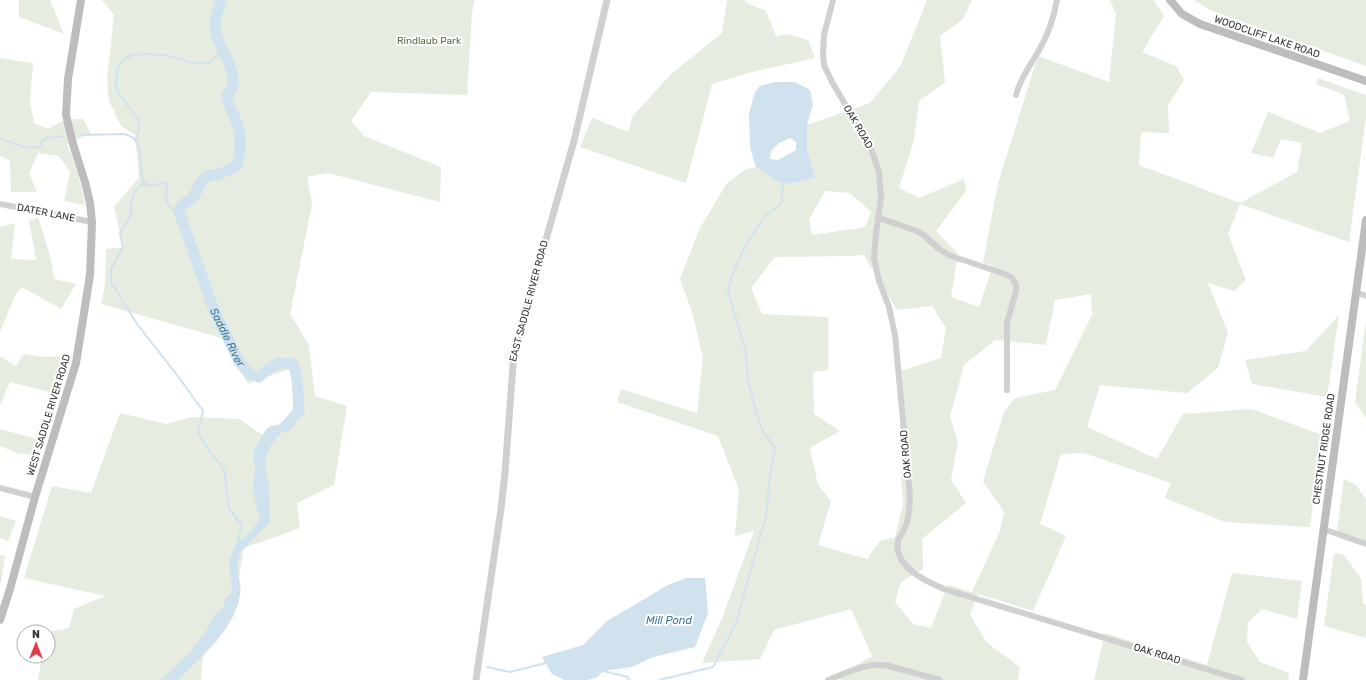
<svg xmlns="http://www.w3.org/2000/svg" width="1366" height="680" font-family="Rubik,sans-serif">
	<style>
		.green { fill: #e6ecdf; fill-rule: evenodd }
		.water { fill: #cfe2ee; fill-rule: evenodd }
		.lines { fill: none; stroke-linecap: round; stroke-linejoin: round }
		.stream { stroke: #cfe2ee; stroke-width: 2 }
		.river { stroke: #cfe2ee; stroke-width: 11 }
		.minor { stroke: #d0d0d0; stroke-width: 6 }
		.tertiary { stroke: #d0d0d0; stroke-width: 7 }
		.secondary { stroke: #bdbdbd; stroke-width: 8 }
		.labels { text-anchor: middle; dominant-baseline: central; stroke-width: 4; stroke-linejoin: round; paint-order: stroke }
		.street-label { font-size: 10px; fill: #333; stroke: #fff }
		.park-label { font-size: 10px; fill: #56703f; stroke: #fff }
		.water-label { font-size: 11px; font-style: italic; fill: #3f7597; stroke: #fff }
	</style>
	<rect width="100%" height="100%" fill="#fff"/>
	<g class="green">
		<polygon points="19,0 50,0 64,34 19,17"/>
		<polygon points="102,0 475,0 472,12 467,95 371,92 351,121 364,136 441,167 440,202 328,173 307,177 312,204 290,314 309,345 315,396 347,406 334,485 297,503 300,528 244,548 236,595 203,651 201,680 38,680 42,656 48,656 48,632 69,628 74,609 105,596 24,578 52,486 91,493 120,413 166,424 192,417 240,419 262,435 296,412 292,368 248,384 222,338 101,304 105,285 106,249 123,247 114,207 139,177 135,135 121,126 109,101 107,79 114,15"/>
		<polygon points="727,0 745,0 745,2 766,11 776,36 787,34 808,40 815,58 752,72 712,84 686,183 580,147 592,118 629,132 632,117 671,74 722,33"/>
		<path d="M927,0H972L963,19L940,36L945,82L919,101L914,140L899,188L919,198L964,179L966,191L936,231L958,254L951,297L979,307L993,266L983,263L998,183L1038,56L1109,82L1116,14L1110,0H1154L1164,16L1142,52L1176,66L1184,80L1168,105L1169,133L1141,132L1139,165L1240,203L1297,172L1302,143L1281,139L1273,158L1251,153L1268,112L1320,133L1350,121L1344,95L1316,84L1318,78L1366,95V117L1349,242L1240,204L1228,234L1246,280L1234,291L1208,283L1228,333L1218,368L1187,393L1100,385L1087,427L1157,459L1183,414L1252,409L1322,435L1310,527L1225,522L1165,498L1171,483L1084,453L1061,454L1040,524L1066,536L1033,611L978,594L970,614L986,642L1020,667L1018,680H840L837,677L872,656L851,609L774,630L760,659L702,663L723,616L754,531L735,536L739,490L718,436L617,402L621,389L697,413L703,357L692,312L680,279L700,228L727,183L746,169L756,167L777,182L789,184L816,178L807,150V125L870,103L900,67ZM825,191L850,193L871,212L865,227L812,235L809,220ZM864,255L897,310L932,306L946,328L941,358L900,371L901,474L903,504L895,537L880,541L867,559L818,545L831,501L818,485L810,448L840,431L814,414L813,372L828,370V317L762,314L751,288L775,257L850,256ZM1091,294L1092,315L1055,390L1015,398L1004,412L983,481L1004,512L1000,531L972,592L948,585L931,628L913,624L895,602L901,582L923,569L922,539L966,503L951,480L958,442L950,417L964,365L995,340L1046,345L1055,300Z"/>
		<polygon points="1194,0 1366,0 1366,66 1210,10"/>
		<path d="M0,58L33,63L30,101L34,123L48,129L64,120L83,119L91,133L67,144C76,166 81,182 85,205L64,201L70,172L59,156L38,153L29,173L37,192H11L10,160L0,156Z"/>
		<polygon points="38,217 51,259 54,279 76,284 61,309 22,287 15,295 0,332 0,227 15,223 11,259 36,260 29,221"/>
		<polygon points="1339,315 1327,397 1252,384 1245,360 1306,351"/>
		<polygon points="1366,320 1366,418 1355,402"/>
		<polygon points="24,354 44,357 69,356 57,394 10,382 0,405 0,356 16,366"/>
		<polygon points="0,429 40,440 33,455 17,453 0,446"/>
		<polygon points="1344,479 1356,485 1366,499 1366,541 1337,532"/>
		<polygon points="0,516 16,521 8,541 0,538"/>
		<polygon points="1334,553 1344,555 1361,578 1363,604 1366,605 1366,638 1324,626"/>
		<polygon points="0,555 5,556 0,588"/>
		<polygon points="1232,573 1302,581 1297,619 1262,609 1248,622 1247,642 1260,662 1289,673 1288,680 1094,680 1105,633 1207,665"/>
	</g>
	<g class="water">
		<path d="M775,82H795L810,90L813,104L807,125V150L816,178L789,184L777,182L756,167L750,147L749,114L755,92L760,86ZM790,138L796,142V150L778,160L770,159L771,151L779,143Z"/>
		<path d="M292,413L298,416C289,427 276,436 269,449C261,462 268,474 269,488C270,499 270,512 269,523L249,544L240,552C239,558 237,564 238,570C238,579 242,585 240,595C234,630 203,655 179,679L161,680L189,653L207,630L214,615L223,608L225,599L231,593L232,585L229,566L230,558L234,549L238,541L250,533L260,519C256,508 253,495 253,483C254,478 255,473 255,468C255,463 253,457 253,453C254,450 264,431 267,429C276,420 289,432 292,413Z"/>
		<polygon points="686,578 705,578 708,613 695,647 653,657 632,667 603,671 598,677 588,680 564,680 552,674 542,657 583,645 607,621 668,585"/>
	</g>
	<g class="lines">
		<g class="stream">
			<path d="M80,135L124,134C147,138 137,167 144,183L150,186L163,183L167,185C166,199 163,206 179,212"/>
			<path d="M0,138C10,142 30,152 40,146L43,140L49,138L64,136"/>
			<polyline points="136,140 139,128 138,119 118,93 116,86 117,69 124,59 132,55 147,54 165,55 193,63 209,63 223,51"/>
			<polyline points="144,183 135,191 131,203 131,214 120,234 123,247 111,270 111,282 137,324 177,375 203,411 198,433 208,449 224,469 229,509 242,525 237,544"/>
			<polyline points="487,667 510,672 546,663"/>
			<polyline points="603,671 628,677 629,680"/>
			<polyline points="659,680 713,667 736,623 766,516 770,476 775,448 761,428 748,381 746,352 728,291 732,275 747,243 765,216 781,204 783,183"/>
		</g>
		<path class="river" id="s1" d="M221,0C219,10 214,18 215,28C216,47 246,79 227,95C229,108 235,116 238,127C242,140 240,152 237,165L229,170L219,174L208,176L201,182L193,198L182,205L179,212L214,310L239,361L249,374L259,377C270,367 278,359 294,365L297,379L299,411L286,426"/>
		<g class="minor">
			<path d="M833,0L824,35L823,54L824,65L832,82L871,148L879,172L881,199L876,233L874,258L879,281L889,307L895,335L910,496C909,507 910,518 905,527C903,532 900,536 898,541C893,566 925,581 944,589L1242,680"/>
			<path d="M1016,95C1020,78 1031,65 1039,50C1048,35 1054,17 1057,0"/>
			<polyline points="0,204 92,222"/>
			<path d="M879,218L917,231L925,236L939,249L951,256L1005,274C1013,277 1017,283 1016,291L1007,323V390"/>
			<polyline points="1357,293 1366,296"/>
			<polyline points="0,488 35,497"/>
			<polyline points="1323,529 1366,544"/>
			<path d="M828,680C848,672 867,662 889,666L940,680"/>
		</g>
		<polyline class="tertiary" points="476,680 501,509 505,473 514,352 574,141 607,0"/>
		<g class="secondary">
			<polyline points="1170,0 1182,14 1200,24 1366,81"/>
			<polyline points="0,620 10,589 35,497 76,363 90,275 92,222 90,203 85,182 73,144 66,115 68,79 81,0"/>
			<polyline points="1303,680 1366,220"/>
		</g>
	</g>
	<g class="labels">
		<g class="street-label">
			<text transform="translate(1267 37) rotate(19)">WOODCLIFF LAKE ROAD</text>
			<text transform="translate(858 127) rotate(60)">OAK ROAD</text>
			<text transform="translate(46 213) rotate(11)">DATER LANE</text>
			<text transform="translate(529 301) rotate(-75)">EAST SADDLE RIVER ROAD</text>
			<text transform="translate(49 415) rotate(-73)">WEST SADDLE RIVER ROAD</text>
			<text transform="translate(1324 449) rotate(-82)">CHESTNUT RIDGE ROAD</text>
			<text transform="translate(906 454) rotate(-95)">OAK ROAD</text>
			<text transform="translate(1157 654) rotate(17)">OAK ROAD</text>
		</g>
		<g class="park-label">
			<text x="429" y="41">Rindlaub Park</text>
		</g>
		<g class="water-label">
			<text stroke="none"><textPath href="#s1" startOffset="387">Saddle River</textPath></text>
			<text x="669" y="620">Mill Pond</text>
		</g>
	</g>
	<g transform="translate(36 644)"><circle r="19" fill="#ffffff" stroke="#adadad"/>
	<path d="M0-3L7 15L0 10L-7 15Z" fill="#e63946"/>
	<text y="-6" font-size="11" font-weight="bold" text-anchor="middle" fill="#333333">N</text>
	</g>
</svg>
